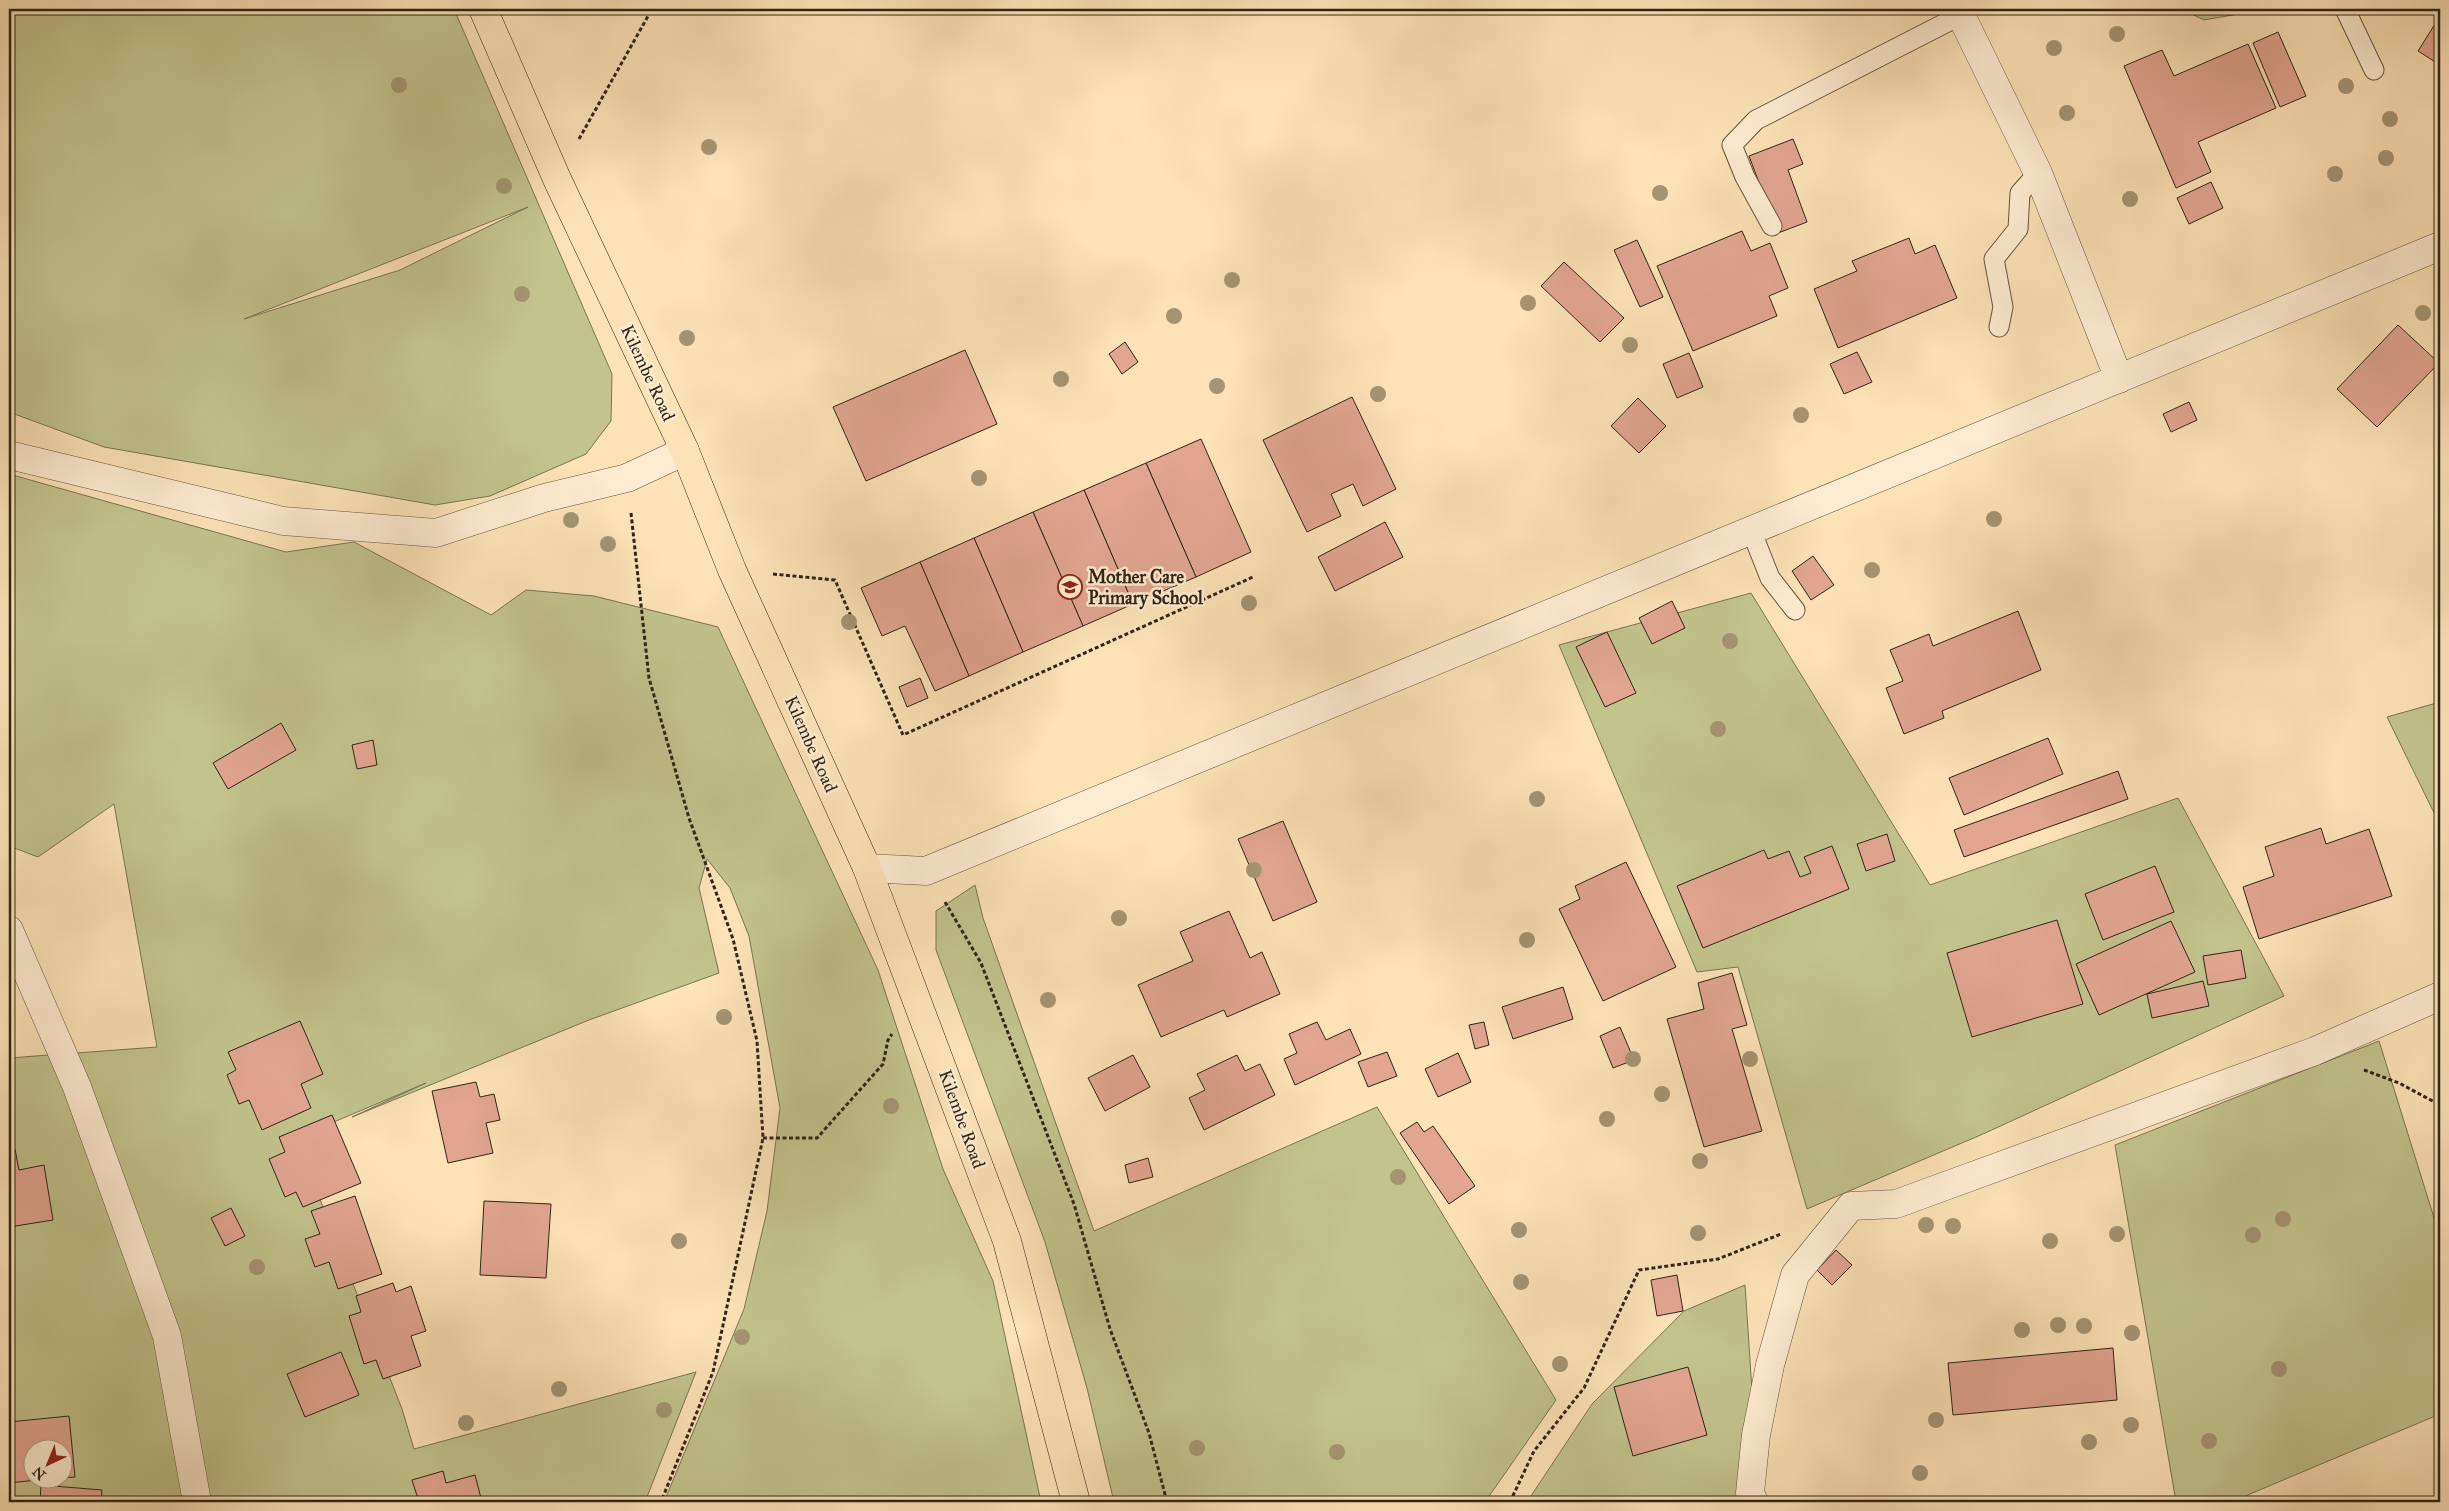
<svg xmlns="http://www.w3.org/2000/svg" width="2449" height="1511" font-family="'IM FELL Great Primer',serif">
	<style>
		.green { fill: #c2c38d; stroke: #797452; fill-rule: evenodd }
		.building { fill: #e1a590; stroke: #302417 }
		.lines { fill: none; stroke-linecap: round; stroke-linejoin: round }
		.service-casing { stroke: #63543f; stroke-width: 21 }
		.minor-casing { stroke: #63543f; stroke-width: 29 }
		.tertiary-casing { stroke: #63543f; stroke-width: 29 }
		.primary-casing { stroke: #302417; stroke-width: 29 }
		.path { stroke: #302417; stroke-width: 3; stroke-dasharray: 4 2.5; stroke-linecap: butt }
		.service { stroke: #feecd0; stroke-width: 19 }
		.minor { stroke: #feecd0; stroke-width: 28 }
		.tertiary { stroke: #feecd0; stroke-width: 28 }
		.primary { stroke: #fde2b7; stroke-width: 28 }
		.tree { fill: #a49472 }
		.labels { text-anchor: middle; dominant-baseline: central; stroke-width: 5; stroke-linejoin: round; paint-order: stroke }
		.street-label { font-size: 18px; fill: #302417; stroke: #feecd0 }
		.poi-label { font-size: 18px; font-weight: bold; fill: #302417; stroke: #feecd0; text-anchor: start }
	</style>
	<rect width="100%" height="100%" fill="#fde2b7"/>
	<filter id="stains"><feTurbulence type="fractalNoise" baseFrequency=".004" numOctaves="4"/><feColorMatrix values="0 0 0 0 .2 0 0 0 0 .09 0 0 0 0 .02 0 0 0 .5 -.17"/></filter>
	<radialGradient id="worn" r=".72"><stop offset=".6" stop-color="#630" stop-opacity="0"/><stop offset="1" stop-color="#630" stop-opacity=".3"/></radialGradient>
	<g class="green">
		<path d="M9,9H454L612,374L611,421L586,454L490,496L435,505L104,447L9,412ZM528,207L400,270L244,319Z"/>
		<polygon points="2181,9 2267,9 2204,20"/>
		<path d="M9,474L286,552L354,542L491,615L526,590L594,596L718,627L878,970L943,1169L993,1281L1041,1502H664L744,1309L767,1211L780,1108L749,936L730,888L707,859L699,888L719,973L589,1020L352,1117L426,1083L296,1138L402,1409L414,1449L696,1372L645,1502H9V1058L157,1047L114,804L38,857L9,846ZM32,1448H62V1478H32Z"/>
		<polygon points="1751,593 1930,885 2178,798 2284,996 1983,1134 1807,1209 1738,967 1697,972 1559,645"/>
		<polygon points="2440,702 2440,825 2387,717"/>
		<polygon points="975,885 983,918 1094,1231 1377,1107 1556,1400 1485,1502 1114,1502 1087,1388 1045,1242 936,950 936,911"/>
		<polygon points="2379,1041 2440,1237 2440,1414 2231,1502 2176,1502 2115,1145"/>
		<polygon points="1745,1285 1754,1421 1752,1502 1527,1502 1592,1404 1684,1311"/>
	</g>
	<g class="building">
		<polygon points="2440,16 2440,65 2418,51"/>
		<polygon points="2278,32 2306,96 2280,107 2253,43"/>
		<polygon points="2248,44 2276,108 2198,142 2211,172 2176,188 2124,66 2162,50 2174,76"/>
		<polygon points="1793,139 1803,164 1788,170 1807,222 1778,233 1749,156"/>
		<polygon points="2211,182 2223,208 2189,224 2177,198"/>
		<polygon points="1742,231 1751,251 1770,243 1788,288 1769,296 1777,316 1693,351 1657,266"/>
		<polygon points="1909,238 1915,254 1935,245 1957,298 1838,348 1814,289 1857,271 1852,261"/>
		<polygon points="1637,240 1663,297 1640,307 1614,250"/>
		<polygon points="1564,262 1624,318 1600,342 1541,286"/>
		<polygon points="2398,325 2439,363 2377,427 2337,389"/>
		<polygon points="1125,342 1138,362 1122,374 1109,354"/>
		<polygon points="965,350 997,424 866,481 833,407"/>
		<polygon points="1857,352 1872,382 1844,394 1830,364"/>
		<polygon points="1689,353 1703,387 1677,398 1663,364"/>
		<polygon points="1352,397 1396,489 1363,506 1353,484 1331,494 1341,516 1307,532 1263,440"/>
		<polygon points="1638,398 1666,426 1639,453 1611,426"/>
		<polygon points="2189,402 2197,420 2171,432 2163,414"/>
		<polygon points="1201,439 1251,552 1196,577 1146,463"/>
		<polygon points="1146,463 1196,577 1133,604 1084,490"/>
		<polygon points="1084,490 1133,604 1083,626 1033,512"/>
		<polygon points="1033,512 1083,626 1023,652 974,538"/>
		<polygon points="1385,522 1403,557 1335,591 1318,557"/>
		<polygon points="974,538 1023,652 969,676 920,562"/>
		<polygon points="1813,556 1834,585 1811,600 1792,571"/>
		<polygon points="920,562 969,676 935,691 905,626 882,636 861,588"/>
		<polygon points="1672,601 1685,628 1652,644 1639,618"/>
		<polygon points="2018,611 2041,670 1942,711 1944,718 1904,734 1886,688 1903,681 1890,650 1929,634 1933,646"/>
		<polygon points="1607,632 1636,693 1605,707 1576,647"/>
		<polygon points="920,678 928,698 907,707 899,687"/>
		<polygon points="281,723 296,750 228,789 213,763"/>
		<polygon points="2048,738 2063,774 1964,815 1949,778"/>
		<polygon points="373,740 377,765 357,769 352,745"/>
		<polygon points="2118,771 2128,799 1964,857 1954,830"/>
		<polygon points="1283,821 1317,902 1273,921 1238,839"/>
		<polygon points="2321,828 2326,844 2369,829 2392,896 2259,939 2243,887 2274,876 2265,847"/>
		<polygon points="1887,834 1895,861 1866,871 1857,844"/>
		<polygon points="1832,846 1849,889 1703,948 1677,886 1764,850 1768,859 1789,851 1800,877 1811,873 1804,857"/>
		<polygon points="1626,862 1676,967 1603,1001 1559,909 1580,899 1575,886"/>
		<polygon points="2155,866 2174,912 2103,940 2085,894"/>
		<polygon points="1229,911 1250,958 1262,952 1280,994 1227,1017 1224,1010 1161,1037 1138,985 1193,961 1180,932"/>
		<polygon points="2057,920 2083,1004 1972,1037 1947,953"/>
		<polygon points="2171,921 2195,972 2099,1015 2076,964"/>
		<polygon points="2241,950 2246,978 2208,985 2203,956"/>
		<polygon points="1732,973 1747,1025 1732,1029 1762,1131 1704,1147 1667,1019 1704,1009 1698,983"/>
		<polygon points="2203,981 2209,1006 2152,1018 2147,994"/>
		<polygon points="1563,987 1573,1019 1513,1039 1502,1007"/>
		<polygon points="300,1021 323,1074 301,1084 311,1108 262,1130 249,1100 239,1104 227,1075 236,1070 228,1052"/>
		<polygon points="1317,1022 1326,1040 1350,1029 1361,1054 1295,1085 1284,1059 1297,1053 1289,1034"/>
		<polygon points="1484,1022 1489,1045 1475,1049 1469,1025"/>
		<polygon points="1620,1027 1634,1060 1613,1068 1600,1036"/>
		<polygon points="1387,1052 1397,1076 1368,1087 1358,1062"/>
		<polygon points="1458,1053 1471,1082 1438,1097 1425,1069"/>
		<polygon points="1133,1055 1150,1087 1105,1111 1088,1078"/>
		<polygon points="1237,1055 1245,1071 1260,1064 1275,1095 1204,1130 1189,1098 1205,1090 1197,1074"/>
		<polygon points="476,1082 480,1097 494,1094 500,1120 486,1123 493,1153 448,1163 432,1091"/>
		<polygon points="332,1115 361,1183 303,1207 296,1192 285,1197 269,1159 285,1152 279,1137"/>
		<polygon points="1417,1122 1424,1132 1433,1126 1475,1186 1449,1204 1400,1133"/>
		<polygon points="15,1149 19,1170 44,1165 53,1220 9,1227 9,1150"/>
		<polygon points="1148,1158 1153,1177 1129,1183 1125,1165"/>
		<polygon points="355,1196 382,1274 338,1289 329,1262 315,1267 305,1239 320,1234 311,1211"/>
		<polygon points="484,1201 551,1204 546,1278 480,1275"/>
		<polygon points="231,1208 245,1236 225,1246 211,1218"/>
		<polygon points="1836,1250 1852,1265 1832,1285 1817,1270"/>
		<polygon points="1677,1275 1683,1311 1657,1316 1651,1280"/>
		<polygon points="393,1283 396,1292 411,1286 426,1331 411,1336 421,1366 383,1379 376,1360 364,1364 349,1316 361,1312 356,1296"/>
		<polygon points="2113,1348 2117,1400 1953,1415 1948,1363"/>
		<polygon points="341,1352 359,1395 305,1417 287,1374"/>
		<polygon points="1688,1367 1707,1435 1633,1456 1614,1387"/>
		<polygon points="69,1416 75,1477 62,1478 62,1448 32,1448 32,1478 55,1478 9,1483 9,1459 13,1458 9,1422"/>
		<polygon points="443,1471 446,1483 475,1475 482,1502 419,1502 412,1480"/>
		<polygon points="41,1485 102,1490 101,1502 40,1502"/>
	</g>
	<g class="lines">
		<defs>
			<g id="service">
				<polyline points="2345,9 2374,70"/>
				<polyline points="1772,226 1745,177 1732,145 1756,120 1961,15"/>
				<polyline points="1999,327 2003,307 1994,259 2018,229 2020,193 2038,173"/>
				<polyline points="1751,530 1770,578 1795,610"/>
			</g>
			<g id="minor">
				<polyline points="1958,9 2038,173 2119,379"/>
				<polyline points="867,868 926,871 2440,246"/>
				<polyline points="9,930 77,1087 167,1336 197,1502"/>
				<polyline points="1754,1502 1750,1493 1756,1435 1770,1365 1795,1275 1851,1206 1896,1204 2315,1051 2440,996"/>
			</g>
			<polyline id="tertiary" points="9,455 283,521 436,533 544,498 627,478 685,451"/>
			<polyline id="primary" points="483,9 557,179 685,451 732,570 867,868 1007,1241 1076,1502"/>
		</defs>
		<use href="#service" class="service-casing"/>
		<use href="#minor" class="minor-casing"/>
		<use href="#tertiary" class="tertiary-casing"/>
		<use href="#primary" class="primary-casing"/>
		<g class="path">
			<polyline points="579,139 652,9"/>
			<polyline points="631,513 649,678 689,818 733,939 757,1041 763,1138 713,1372 661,1502"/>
			<polyline points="773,574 835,580 903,735 1253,577"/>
			<polyline points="945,902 981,963 1074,1204 1110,1329 1149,1433 1167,1502"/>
			<polyline points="2364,1070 2399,1083 2440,1105"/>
			<polyline points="763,1138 817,1138 883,1064 888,1040 892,1034"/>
			<polyline points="1510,1502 1534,1451 1584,1388 1639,1270 1718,1259 1781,1234"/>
		</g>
		<use href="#service" class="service"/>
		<use href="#minor" class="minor"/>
		<use href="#tertiary" class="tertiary"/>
		<use href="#primary" class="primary"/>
	</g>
	<g class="tree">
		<circle cx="2117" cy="34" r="8"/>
		<circle cx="2054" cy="48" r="8"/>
		<circle cx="399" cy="85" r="8"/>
		<circle cx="2346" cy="86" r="8"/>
		<circle cx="2067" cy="113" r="8"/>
		<circle cx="2390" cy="119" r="8"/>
		<circle cx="709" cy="147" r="8"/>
		<circle cx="2386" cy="158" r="8"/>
		<circle cx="2335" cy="174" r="8"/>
		<circle cx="504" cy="186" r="8"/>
		<circle cx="1660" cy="193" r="8"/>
		<circle cx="2130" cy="199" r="8"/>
		<circle cx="1232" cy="280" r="8"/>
		<circle cx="522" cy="294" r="8"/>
		<circle cx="1528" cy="303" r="8"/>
		<circle cx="2423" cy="313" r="8"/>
		<circle cx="1174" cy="316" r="8"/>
		<circle cx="687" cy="338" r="8"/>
		<circle cx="1630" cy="345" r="8"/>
		<circle cx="1061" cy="379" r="8"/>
		<circle cx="1217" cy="386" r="8"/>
		<circle cx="1378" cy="394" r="8"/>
		<circle cx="1801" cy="415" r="8"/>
		<circle cx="979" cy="478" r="8"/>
		<circle cx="1994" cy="519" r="8"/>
		<circle cx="571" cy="520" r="8"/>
		<circle cx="608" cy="544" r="8"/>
		<circle cx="1872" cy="570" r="8"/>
		<circle cx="1249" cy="603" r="8"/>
		<circle cx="849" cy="622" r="8"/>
		<circle cx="1730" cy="641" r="8"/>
		<circle cx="1718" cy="729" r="8"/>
		<circle cx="1537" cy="799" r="8"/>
		<circle cx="1254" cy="870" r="8"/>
		<circle cx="1119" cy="918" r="8"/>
		<circle cx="1527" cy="940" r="8"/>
		<circle cx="1048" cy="1000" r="8"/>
		<circle cx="724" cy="1017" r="8"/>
		<circle cx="1633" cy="1059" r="8"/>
		<circle cx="1750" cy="1059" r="8"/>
		<circle cx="1662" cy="1094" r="8"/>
		<circle cx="891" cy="1106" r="8"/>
		<circle cx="1607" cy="1119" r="8"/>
		<circle cx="1700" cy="1161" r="8"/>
		<circle cx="1398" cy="1177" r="8"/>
		<circle cx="2283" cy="1219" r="8"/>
		<circle cx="1926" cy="1225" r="8"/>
		<circle cx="1953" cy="1226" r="8"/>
		<circle cx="1519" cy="1230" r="8"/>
		<circle cx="1698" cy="1233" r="8"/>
		<circle cx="2117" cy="1234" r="8"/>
		<circle cx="2253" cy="1235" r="8"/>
		<circle cx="679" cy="1241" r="8"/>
		<circle cx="2050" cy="1241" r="8"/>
		<circle cx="257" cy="1267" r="8"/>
		<circle cx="1521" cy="1282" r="8"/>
		<circle cx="2058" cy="1325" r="8"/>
		<circle cx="2084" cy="1326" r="8"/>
		<circle cx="2022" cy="1330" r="8"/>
		<circle cx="2132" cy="1333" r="8"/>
		<circle cx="742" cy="1337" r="8"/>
		<circle cx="1560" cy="1364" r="8"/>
		<circle cx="2279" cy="1369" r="8"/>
		<circle cx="559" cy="1389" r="8"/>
		<circle cx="664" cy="1410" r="8"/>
		<circle cx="1936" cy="1420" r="8"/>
		<circle cx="466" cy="1423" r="8"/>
		<circle cx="2131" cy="1425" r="8"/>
		<circle cx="2209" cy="1441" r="8"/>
		<circle cx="2089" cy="1442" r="8"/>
		<circle cx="1197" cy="1448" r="8"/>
		<circle cx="1337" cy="1452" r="8"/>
		<circle cx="1920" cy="1473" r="8"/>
	</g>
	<defs>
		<symbol id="school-ring" viewBox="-11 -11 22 22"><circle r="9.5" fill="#feecd0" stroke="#8f2418" stroke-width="1.5"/><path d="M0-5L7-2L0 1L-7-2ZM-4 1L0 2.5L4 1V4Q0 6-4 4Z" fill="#8f2418"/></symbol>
	</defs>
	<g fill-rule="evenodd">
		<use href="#school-ring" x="1056" y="573" width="28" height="28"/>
	</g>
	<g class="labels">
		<g class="street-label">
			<text transform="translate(648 373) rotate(65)">Kilembe Road</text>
			<text transform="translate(811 744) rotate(66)">Kilembe Road</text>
			<text transform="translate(962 1119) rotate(70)">Kilembe Road</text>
		</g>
		<g class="poi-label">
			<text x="1088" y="577">Mother Care<tspan x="1088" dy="21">Primary School</tspan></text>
		</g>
	</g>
	<rect width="2449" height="1511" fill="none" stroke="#fde2b7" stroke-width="30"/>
	<rect x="10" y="10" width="2429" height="1491" fill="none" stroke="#302417" stroke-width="2.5"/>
	<rect x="15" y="15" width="2419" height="1481" fill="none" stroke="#302417"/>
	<g transform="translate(48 1464) rotate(224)"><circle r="24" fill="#feecd0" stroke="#ac9c86"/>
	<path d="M0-4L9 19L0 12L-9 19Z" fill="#8f2418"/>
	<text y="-8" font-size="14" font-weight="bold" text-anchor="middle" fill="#302417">N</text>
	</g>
	<rect width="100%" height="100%" filter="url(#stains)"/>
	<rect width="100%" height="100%" fill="url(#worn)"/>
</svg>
